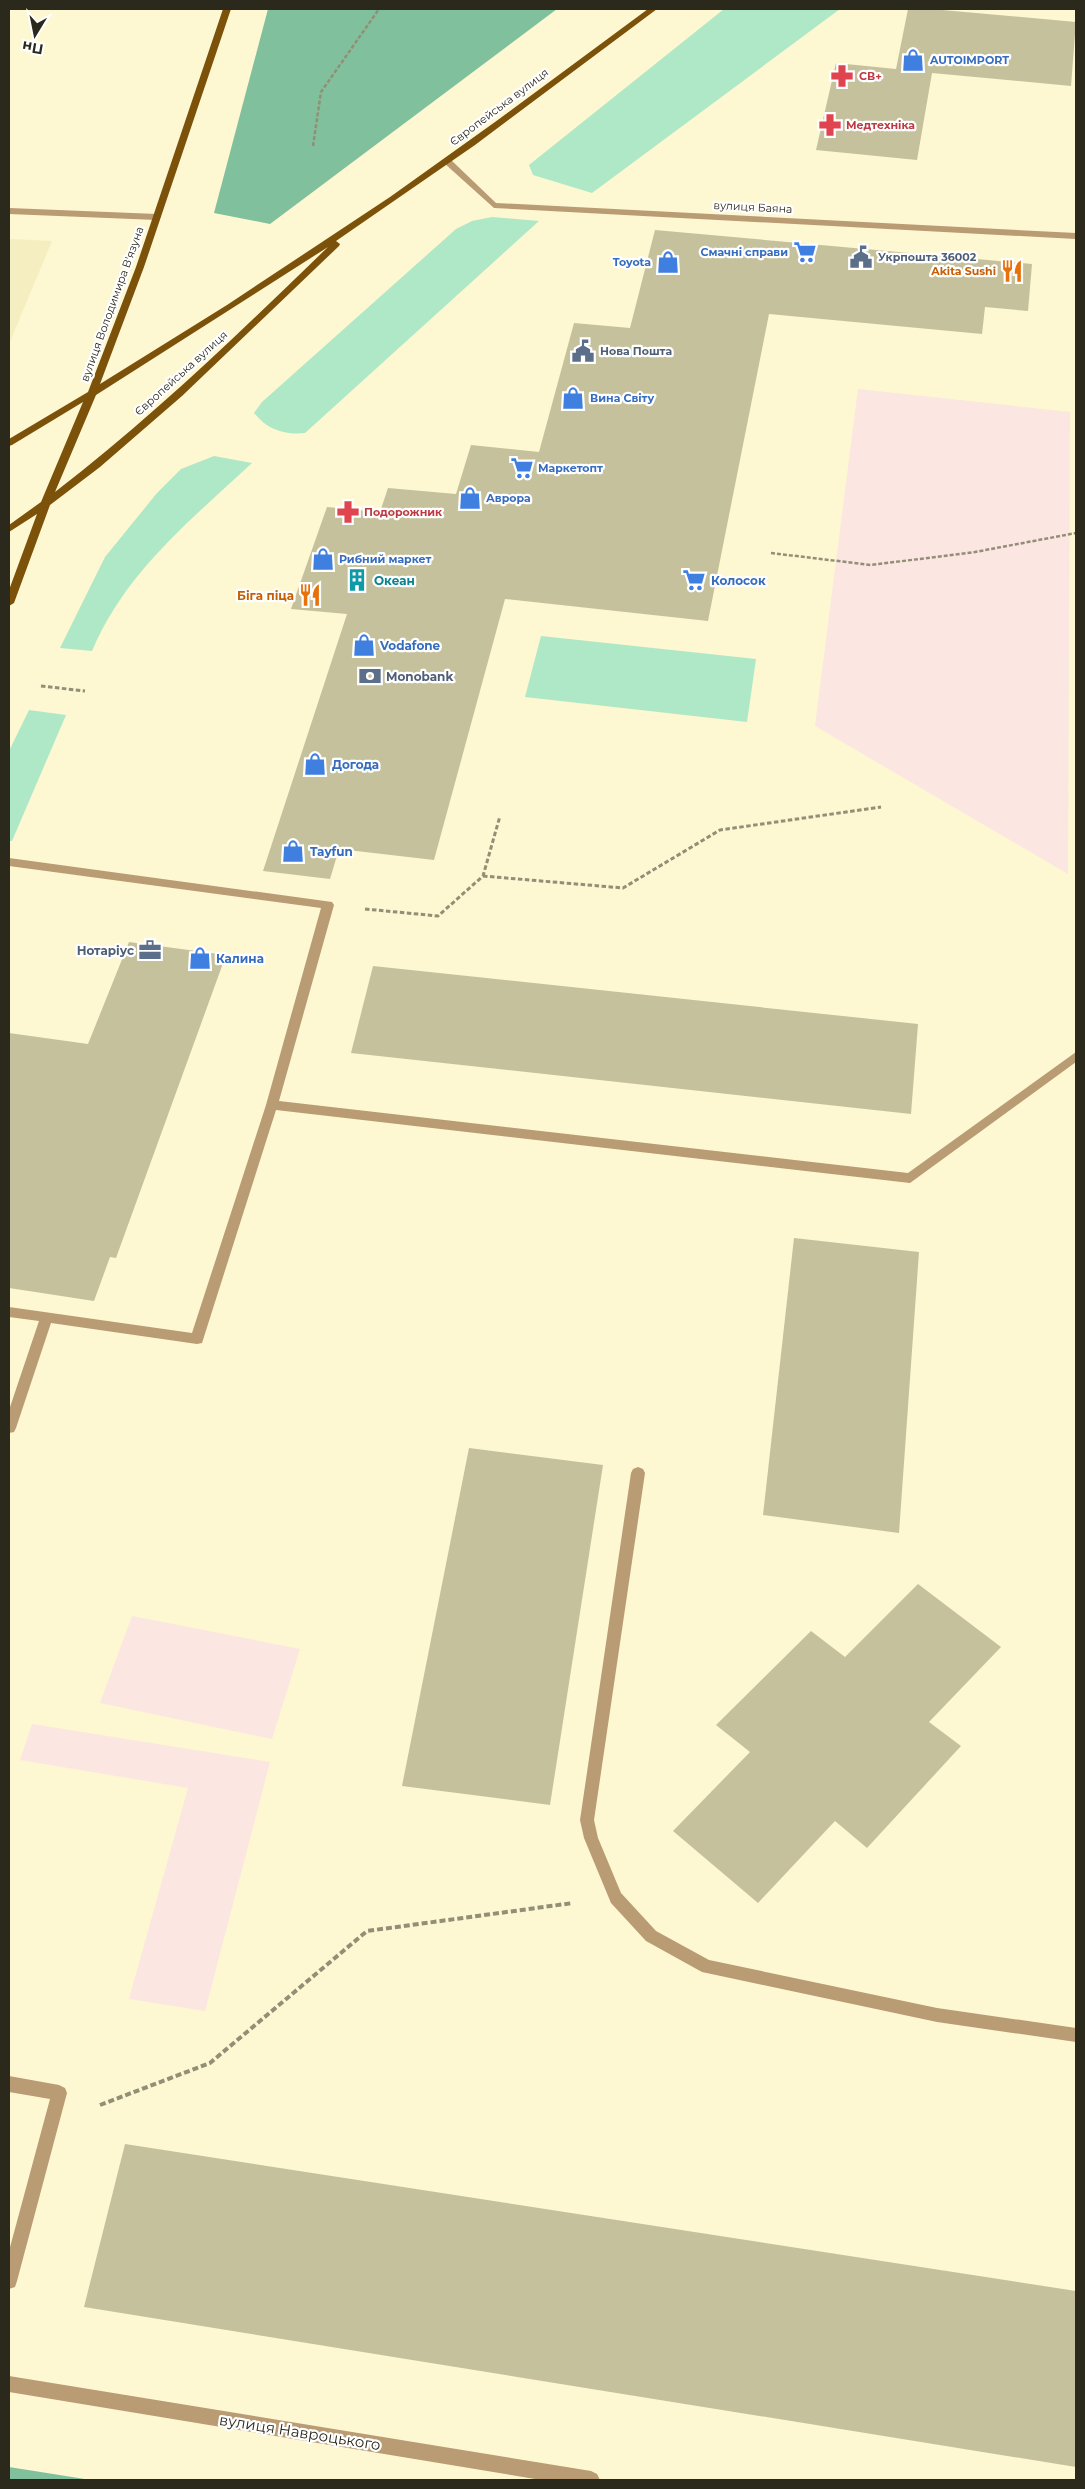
<svg xmlns="http://www.w3.org/2000/svg" width="1085" height="2489" font-family="Montserrat,sans-serif">
	<style>
		.industrial { fill: #fbe6e2 }
		.built { fill: #f5eec1 }
		.green { fill: #afe8c7 }
		.forest { fill: #81c09d }
		.building { fill: #c6c19d }
		.lines { fill: none; stroke-linecap: round; stroke-linejoin: round }
		.path-far2 { stroke: #938f76; stroke-width: 2.5; stroke-dasharray: 4 2; stroke-linecap: butt }
		.path-far1 { stroke: #938f76; stroke-width: 3; stroke-dasharray: 4.5 2.5; stroke-linecap: butt }
		.path { stroke: #938f76; stroke-width: 4; stroke-dasharray: 6 3; stroke-linecap: butt }
		.minor { fill: #b99b74; fill-rule: evenodd }
		.major { fill: #7c520a; fill-rule: evenodd }
		.labels { text-anchor: middle; dominant-baseline: central; stroke-width: 4.5; stroke-linejoin: round; paint-order: stroke }
		.far-shop-label { font-size: 11px; font-weight: bold; fill: #366cbe; stroke: #fff; text-anchor: start }
		.far-health-label { font-size: 11px; font-weight: bold; fill: #be3a42; stroke: #fff; text-anchor: start }
		.far-street-label { font-size: 11px; fill: #2b291b; stroke: #fff }
		.far-service-label { font-size: 11px; font-weight: bold; fill: #4e5e75; stroke: #fff; text-anchor: start }
		.far-food-label { font-size: 11px; font-weight: bold; fill: #c56008; stroke: #fff; text-anchor: end }
		.culture-label { font-size: 12px; font-weight: bold; fill: #0d838f; stroke: #fff; text-anchor: start }
		.shop-label { font-size: 12px; font-weight: bold; fill: #366cbe; stroke: #fff; text-anchor: start }
		.food-label { font-size: 12px; font-weight: bold; fill: #c56008; stroke: #fff; text-anchor: end }
		.service-label { font-size: 12px; font-weight: bold; fill: #4e5e75; stroke: #fff; text-anchor: start }
		.near-street-label { font-size: 15px; fill: #2b291b; stroke: #fff }
	</style>
	<rect width="100%" height="100%" fill="#fdf7d2"/>
	<g class="industrial">
		<polygon points="858,389 1070,412 1068,874 815,726"/>
		<polygon points="132,1616 300,1649 272,1739 100,1703"/>
		<polygon points="32,1724 270,1762 205,2011 129,1999 188,1788 20,1760"/>
	</g>
	<polygon class="built" points="9,239 52,241 9,344"/>
	<g class="green">
		<polygon points="724,9 840,9 592,193 533,175 529,165"/>
		<path d="M492,217L539,221L305,433C284,435 268,430 254,413L262,402L456,229L472,221Z"/>
		<path d="M214,456L252,463C191,520 126,571 92,651L60,648L105,557L157,493L181,469Z"/>
		<polygon points="541,636 756,659 747,722 525,697"/>
		<polygon points="29,710 66,715 12,841 9,841 9,751"/>
	</g>
	<g class="forest">
		<polygon points="268,9 557,9 270,224 214,213"/>
		<polygon points="9,2467 91,2480 9,2480"/>
	</g>
	<g class="building">
		<polygon points="908,9 931,9 1076,22 1071,86 932,73 917,160 816,150 836,63 896,69"/>
		<polygon points="655,230 1032,264 1028,311 985,307 982,334 769,314 708,621 505,599 434,860 339,849 330,879 263,871 347,614 291,609 327,507 380,512 388,488 456,494 471,445 539,452 574,323 630,328"/>
		<polygon points="129,942 226,955 116,1258 110,1257 94,1301 9,1288 9,1033 88,1044"/>
		<polygon points="373,966 918,1024 911,1114 351,1053"/>
		<polygon points="794,1238 919,1252 899,1533 763,1515"/>
		<polygon points="469,1448 603,1465 550,1805 402,1786"/>
		<polygon points="918,1584 1001,1647 929,1722 961,1746 867,1848 835,1821 758,1903 673,1831 750,1752 716,1725 811,1631 845,1657"/>
		<polygon points="125,2144 1076,2291 1076,2467 84,2307"/>
	</g>
	<g class="lines">
		<g class="path-far2">
			<polyline points="313,146 321,92 379,9"/>
			<polyline points="771,553 871,565 975,552 1076,533"/>
		</g>
		<g class="path-far1">
			<polyline points="41,686 85,691"/>
			<polyline points="483,876 623,888 720,830 881,807"/>
			<polyline points="365,909 438,916 483,876 500,816"/>
		</g>
		<polyline class="path" points="100,2105 210,2063 367,1931 573,1903"/>
		<g class="minor">
			<polygon points="444,159 450,159 496,203 1076,233 1076,239 494,208 444,163"/>
			<polygon points="9,208 157,214 161,217 157,220 9,214"/>
			<polygon points="9,858 332,902 334,905 279,1101 908,1173 1076,1052 1076,1062 910,1183 276,1110 202,1343 197,1344 51,1323 16,1428 14,1432 9,1433 9,1410 39,1321 9,1317 9,1307 192,1333 266,1105 321,908 9,866"/>
			<polygon points="638,1467 643,1469 645,1473 594,1820 598,1838 621,1893 656,1931 709,1960 937,2008 1076,2028 1076,2042 937,2022 702,1972 646,1941 611,1903 584,1838 580,1820 631,1473 633,1469"/>
			<polygon points="9,2076 59,2085 65,2088 67,2093 17,2281 15,2287 9,2289 9,2251 50,2099 9,2092"/>
			<polygon points="9,2376 591,2471 597,2474 600,2480 541,2480 9,2392"/>
		</g>
		<path class="major" d="M223,9H231L144,267L100,384L227,305L390,197L495,122L648,9H657L475,145L336,241L340,244L339,246L182,396L100,467L50,505L14,603L9,606V590L37,514L9,532V525L41,502L83,402L12,445L9,446V439L88,392L136,267ZM328,247C240,332 153,417 55,492L96,395Z"/>
	</g>
	<defs>
		<symbol id="shop-bare" viewBox="-9 -9 18 18"><path d="M-5-2.5h2.3a2.7 3.5 0 0 1 5.4 0H5L5.5 6h-11ZM-1.5-2.5h3a1.5 2.3 0 0 0-3 0Z" fill="#3f7fe0" stroke="#fff" stroke-width="2.5" paint-order="stroke"/></symbol>
		<symbol id="pharmacy-bare" viewBox="-9 -9 18 18"><path d="M-2-6h4v4h4v4h-4v4h-4v-4h-4v-4h4Z" fill="#e0444e" stroke="#fff" stroke-width="2.5" paint-order="stroke"/></symbol>
		<symbol id="supermarket-bare" viewBox="-9 -9 18 18"><path d="M-6-5.5h2.5l.6 2H6L4.5 2H-2.5L-4.4-4H-6ZM-1.5 3.2a1.3 1.3 0 1 0 .1 0ZM3 3.2a1.3 1.3 0 1 0 .1 0Z" fill="#3f7fe0" stroke="#fff" stroke-width="2.5" paint-order="stroke"/></symbol>
		<symbol id="civic-bare" viewBox="-9 -9 18 18"><path d="M-.6-6.5H3V-4.5H.6V-3L4-1V1h2V6H-6V1h2V-1L-.6-3ZM-1.2 2.5V6h2.4V2.5Z" fill="#5c6f8a" stroke="#fff" stroke-width="2.5" paint-order="stroke"/></symbol>
		<symbol id="restaurant-bare" viewBox="-9 -9 18 18"><path d="M-5-6h1v4h1v-4h1v4h1v-4h1v5L-1.5 .5V6h-2V.5L-5-1ZM5-6V6H3V1.5H1.5Q1.5-4 5-6Z" fill="#e8710a" stroke="#fff" stroke-width="2.5" paint-order="stroke"/></symbol>
		<symbol id="building-bare" viewBox="-9 -9 18 18"><path d="M-4-6H4V6H1V3H-1V6H-4ZM-2.5-4.3h1.7v1.8h-1.7ZM.8-4.3h1.7v1.8H.8ZM-2.5-1h1.7V.8h-1.7ZM.8-1h1.7V.8H.8Z" fill="#0f9aa8" stroke="#fff" stroke-width="2.5" paint-order="stroke"/></symbol>
		<symbol id="bank-bare" viewBox="-9 -9 18 18"><path d="M-6-4H6V4H-6ZM0-2.3a2.3 2.3 0 1 0 0 4.6a2.3 2.3 0 1 0 0-4.6Z" fill="#5c6f8a" stroke="#fff" stroke-width="2.5" paint-order="stroke"/></symbol>
		<symbol id="office-bare" viewBox="-9 -9 18 18"><path d="M-6-3h4V-5.5h4V-3h4V5H-6ZM-1-4.5V-3h2v-1.5ZM-6 0V1H6V0Z" fill="#5c6f8a" stroke="#fff" stroke-width="2.5" paint-order="stroke"/></symbol>
	</defs>
	<g fill-rule="evenodd">
		<use href="#shop-bare" x="897" y="44" width="32" height="32"/>
		<use href="#pharmacy-bare" x="826" y="60" width="32" height="32"/>
		<use href="#pharmacy-bare" x="814" y="109" width="32" height="32"/>
		<use href="#supermarket-bare" x="789" y="236" width="32" height="32"/>
		<use href="#civic-bare" x="845" y="241" width="32" height="32"/>
		<use href="#shop-bare" x="652" y="246" width="32" height="32"/>
		<use href="#restaurant-bare" x="996" y="255" width="32" height="32"/>
		<use href="#civic-bare" x="567" y="335" width="32" height="32"/>
		<use href="#shop-bare" x="557" y="382" width="32" height="32"/>
		<use href="#supermarket-bare" x="506" y="452" width="32" height="32"/>
		<use href="#shop-bare" x="454" y="482" width="32" height="32"/>
		<use href="#pharmacy-bare" x="332" y="496" width="32" height="32"/>
		<use href="#shop-bare" x="307" y="543" width="32" height="32"/>
		<use href="#building-bare" x="341" y="564" width="32" height="32"/>
		<use href="#supermarket-bare" x="678" y="564" width="32" height="32"/>
		<use href="#restaurant-bare" x="294" y="579" width="32" height="32"/>
		<use href="#shop-bare" x="348" y="629" width="32" height="32"/>
		<use href="#bank-bare" x="354" y="660" width="32" height="32"/>
		<use href="#shop-bare" x="299" y="748" width="32" height="32"/>
		<use href="#shop-bare" x="277" y="835" width="32" height="32"/>
		<use href="#office-bare" x="134" y="934" width="32" height="32"/>
		<use href="#shop-bare" x="184" y="942" width="32" height="32"/>
	</g>
	<g class="labels">
		<g class="far-shop-label">
			<text x="930" y="60">AUTOIMPORT</text>
			<text x="788" y="252" text-anchor="end">Смачні справи</text>
			<text x="651" y="262" text-anchor="end">Toyota</text>
			<text x="590" y="398">Вина Світу</text>
			<text x="538" y="468">Маркетопт</text>
			<text x="486" y="498">Аврора</text>
			<text x="339" y="559">Рибний маркет</text>
		</g>
		<g class="far-health-label">
			<text x="859" y="76">СВ+</text>
			<text x="846" y="125">Медтехніка</text>
			<text x="364" y="512">Подорожник</text>
		</g>
		<g class="far-street-label">
			<text transform="translate(499 107) rotate(-37)">Європейська вулиця</text>
			<text transform="translate(753 207) rotate(3)">вулиця Баяна</text>
			<text transform="translate(112 304) rotate(-70)">вулиця Володимира В'язуна</text>
			<text transform="translate(181 373) rotate(-42)">Європейська вулиця</text>
		</g>
		<g class="far-service-label">
			<text x="878" y="257">Укрпошта 36002</text>
			<text x="600" y="351">Нова Пошта</text>
		</g>
		<g class="far-food-label">
			<text x="996" y="271">Akita Sushi</text>
		</g>
		<g class="culture-label">
			<text x="374" y="580">Океан</text>
		</g>
		<g class="shop-label">
			<text x="711" y="580">Колосок</text>
			<text x="380" y="645">Vodafone</text>
			<text x="332" y="764">Догода</text>
			<text x="310" y="851">Tayfun</text>
			<text x="216" y="958">Калина</text>
		</g>
		<g class="food-label">
			<text x="294" y="595">Біга піца</text>
		</g>
		<g class="service-label">
			<text x="386" y="676">Monobank</text>
			<text x="134" y="950" text-anchor="end">Нотаріус</text>
		</g>
		<g class="near-street-label">
			<text transform="translate(300 2432) rotate(9)">вулиця Навроцького</text>
		</g>
	</g>
	<rect width="1085" height="2489" fill="none" stroke="#2b291b" stroke-width="20"/>
	<g transform="translate(35 35) rotate(190)" stroke="#ffffff" stroke-width="4" paint-order="stroke">
	<path d="M0-4L9 19L0 12L-9 19Z" fill="#2b291b"/>
	<text y="-8" font-size="14" font-weight="bold" text-anchor="middle" fill="#2b291b">Пн</text>
	</g>
</svg>
